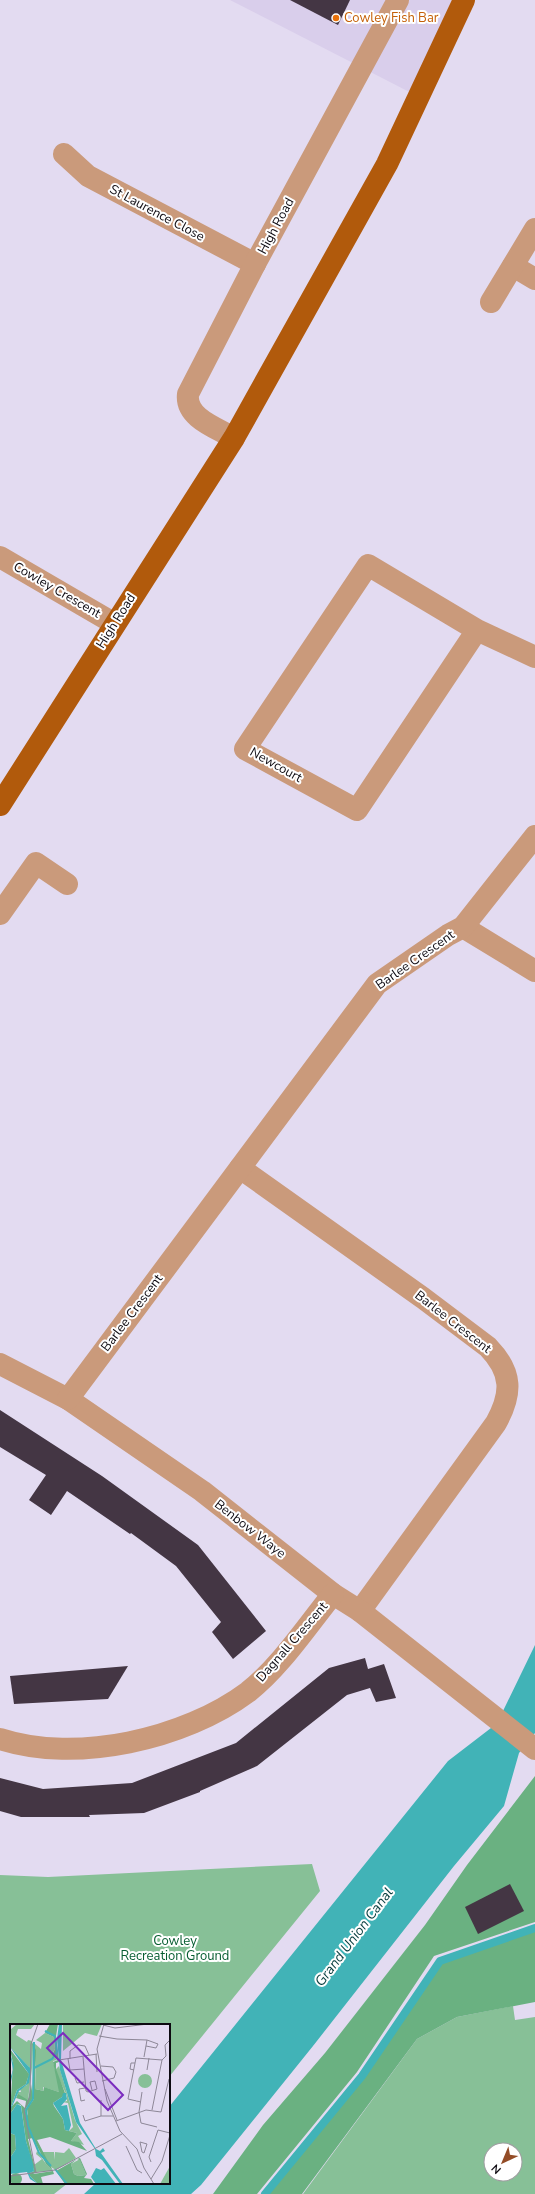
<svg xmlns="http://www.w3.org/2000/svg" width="535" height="2194" font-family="'Nunito Sans',sans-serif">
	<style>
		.built { fill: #d9ceeb }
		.green { fill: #87c097; fill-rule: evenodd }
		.forest { fill: #6ab181 }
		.water { fill: #41b3b7 }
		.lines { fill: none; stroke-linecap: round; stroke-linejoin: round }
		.stream { stroke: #41b3b7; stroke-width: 8 }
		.building { fill: #443644 }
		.minor { stroke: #ca9a7b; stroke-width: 22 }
		.primary { stroke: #b15a0c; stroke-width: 22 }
		.food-dot { fill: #e8710a; stroke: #fff; stroke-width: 1.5 }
		.labels { text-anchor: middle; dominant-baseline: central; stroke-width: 4; stroke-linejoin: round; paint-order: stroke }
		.food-label { font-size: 13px; fill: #c56008; stroke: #fff; text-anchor: start }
		.street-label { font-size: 13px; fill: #0d0a11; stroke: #fff }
		.park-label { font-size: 13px; fill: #065d31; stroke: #fff }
		.water-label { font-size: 14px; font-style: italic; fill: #073e3f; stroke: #fff }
		.inset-river { fill: none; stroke: #41b3b7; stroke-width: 2 }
		.inset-road { fill: none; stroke: #8d8797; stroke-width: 1 }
		.view { fill: #7b2cbf; fill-opacity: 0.15; stroke: #7b2cbf; stroke-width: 2 }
		.inset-edge { fill: none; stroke: #0d0a11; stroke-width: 2 }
	</style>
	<rect width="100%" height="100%" fill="#e3dbf1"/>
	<polygon class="built" points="230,0 465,0 423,99"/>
	<g class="green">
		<polygon points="312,1864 320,1891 169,2077 169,2025 11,2025 11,2183 68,2183 54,2194 0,2194 0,1875 48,1877"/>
		<path d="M513,2006L515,2020L535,2017V2194H303L417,2039L457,2017ZM491,2150H515V2174H491Z"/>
	</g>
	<g class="forest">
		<polygon points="535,1776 535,1922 434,1956 357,2072 257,2194 213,2194 263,2125 325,2053 425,1925 467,1865"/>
		<polygon points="535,1930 535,2002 457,2017 417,2039 302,2194 268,2194 364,2076 441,1962"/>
	</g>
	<polygon class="water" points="535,1645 535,1733 519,1753 504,1806 454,1866 313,2046 201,2185 191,2194 84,2194 96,2183 169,2183 169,2107 448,1761 491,1728 503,1711"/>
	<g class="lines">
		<polyline class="stream" points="265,2194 362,2076 440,1961 535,1928"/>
	</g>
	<g class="building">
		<polygon points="290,0 350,0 338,25"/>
		<polygon points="0,1410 102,1476 198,1545 266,1631 233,1659 212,1632 221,1622 176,1566 131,1533 130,1534 67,1491 51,1515 29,1500 46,1475 0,1447"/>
		<polygon points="365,1658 368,1669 384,1664 396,1698 376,1702 370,1688 347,1695 257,1766 200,1791 200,1792 144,1813 89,1815 90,1817 21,1817 0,1811 0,1778 43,1789 132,1783 236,1743 329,1668"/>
		<polygon points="128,1666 108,1699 14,1704 10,1676"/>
		<polygon points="510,1884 524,1911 478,1934 465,1907"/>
	</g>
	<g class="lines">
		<g class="minor">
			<polyline points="64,154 88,176 255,264"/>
			<polyline points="513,266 535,279"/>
			<polyline points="491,302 535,229"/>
			<path d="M234,438C217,428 185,418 188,394L255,264L398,0"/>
			<polyline points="0,557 115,624"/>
			<polyline points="477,630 357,810 245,749 368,565 477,630 535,657"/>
			<polyline points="0,914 36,863 67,884"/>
			<polyline points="463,927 535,971"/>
			<path d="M240,1168L423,1298L488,1347C513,1373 512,1394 496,1423L360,1611"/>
			<polyline points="0,1364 68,1399 202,1491 333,1594 360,1611 535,1749"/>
			<polyline points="68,1399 377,984 448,935 463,927 535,836"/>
			<path d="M0,1739C76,1764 185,1739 248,1692C280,1667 307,1626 333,1594"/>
		</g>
		<polyline class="primary" points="0,805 234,438 387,164 464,0"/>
	</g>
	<circle class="food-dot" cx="336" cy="18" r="4"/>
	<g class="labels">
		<g class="food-label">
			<text x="344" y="18">Cowley Fish Bar</text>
		</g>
		<g class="street-label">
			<text transform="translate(157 213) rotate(28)">St Laurence Close</text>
			<text transform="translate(276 226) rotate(-62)">High Road</text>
			<text transform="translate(57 590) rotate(30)">Cowley Crescent</text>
			<text transform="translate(116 621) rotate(-58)">High Road</text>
			<text transform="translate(276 765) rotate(29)">Newcourt</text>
			<text transform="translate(415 960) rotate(-35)">Barlee Crescent</text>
			<text transform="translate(132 1313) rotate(-53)">Barlee Crescent</text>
			<text transform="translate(453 1322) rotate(38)">Barlee Crescent</text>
			<text transform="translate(250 1529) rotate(38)">Benbow Waye</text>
			<text transform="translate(292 1642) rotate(-49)">Dagnall Crescent</text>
		</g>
		<g class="park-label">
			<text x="175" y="1941">Cowley<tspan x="175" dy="15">Recreation Ground</tspan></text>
		</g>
		<g class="water-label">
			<text transform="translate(354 1937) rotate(-53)">Grand Union Canal</text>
		</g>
	</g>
	<g transform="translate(10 2024)">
		<rect width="160" height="160" fill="#e3dbf1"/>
		<path d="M7,0H25L21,5H8L6,11L17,18L18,16L22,17V44L18,76L7,73L8,68H11L10,65L17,61L19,43L0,23V6ZM53,0H92L87,12L75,9L53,27ZM35,9L44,13L45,25L42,30L47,36L43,37L45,46L49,42L65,96L72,110L68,112L74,121L61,117L67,109L59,107L63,103L58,79L52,78L57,77V72L49,55V68L33,63L34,67L25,65L26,43L34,39L26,43L24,19L31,25L32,19L26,16ZM128 57a7 7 0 1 1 14 0a7 7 0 1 1-14 0ZM59,124L66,134L46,146L39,142L32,128H44L45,136V128L54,129ZM27,127L36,140L43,147L26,148L24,141L32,135L26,130ZM70,135L76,151L68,152L64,150L61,140ZM160,142V159L150,160Z" fill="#87c097"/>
		<path d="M40,0H48L46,12L49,38L46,39V45L55,69L52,73L43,79L44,82L53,95L55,106L67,109L61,117L69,118L77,127L40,113L27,116L43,147L36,140L23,114L18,115L26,148L23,150L43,147L44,150L31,153L33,160H28L20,152V149L24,147L16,117L11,81L7,80L0,90L3,39L0,25L19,50L16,60L7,66L1,83L7,77L15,84L16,77L6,74L8,70L18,76L21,60L23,74L15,86L18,92L17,85L24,75L22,18L26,26L25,65L34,67V63L49,68L43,38L48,36L42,31L45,25L44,13L35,9ZM0,109L5,111L6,125L0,134ZM70,134L77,150L74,154L81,155L84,160H55L46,147L67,135L61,140L64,150L68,152L76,151L70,136L67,135ZM0 155a6 6 0 1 1 12 0a6 6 0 1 1-12 0Z" fill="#6ab181"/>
		<path d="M49,0H52L51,36L70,99L86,125L90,127L93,124L95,127L91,129L113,160H110L92,136L86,132L85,125L66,98L50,46L47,15ZM0,23L21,45L19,59L9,67L0,87V55L3,46L0,29L4,42L1,58V83L7,66L16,60L19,50ZM53,69H56L57,75L51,82L57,81L61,101L59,107L55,106L53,95L43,79L52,73ZM7,80L11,82L16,117L23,140L24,147L20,149V152L28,160L20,155L17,148L0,150V134L6,125L5,111L0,109V90ZM86,144L91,146L94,144L106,160H86L81,153Z" fill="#41b3b7"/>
		<path class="inset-river" d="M24,18L23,75L16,86L18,102L29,129L41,142M24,44L42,35L47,28L45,12L35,7M45,145L57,160"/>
		<path class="inset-road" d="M94,0L87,25L97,77L110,107L127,125L134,144L144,160M93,1L105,4L138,0M89,12L107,15L137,16L134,33M136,22L146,24L148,20L137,16M86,30L87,48M73,33L76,67L78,68L87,65L85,57L80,58L82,66M58,35L60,46L74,45M60,35V27L68,21L75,22L79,31M49,36L87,30M152,36L156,32L155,21L160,16M91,42L103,43L106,48L104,54L92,57M124,46L120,45L121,39H125M137,46L139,34M65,54L67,59L74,58M75,64L69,65L71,77L75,76M95,65L107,96M132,68L129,88L131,99L147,103M131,78L118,75L126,34L152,36M142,86L152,36M73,91L75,97L91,92H103M91,92V76M106,97L136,86L151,88L159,55M130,118L137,120L134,129L132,128ZM116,122L127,146L132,149M141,138L139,133L148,106L160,109M26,149L14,87L20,72L21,20L28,0M0,152L45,146L112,110M141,155L152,137L160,111"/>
		<path class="view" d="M53,9L113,71L98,86L37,24Z"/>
		<rect width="160" height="160" class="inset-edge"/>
	</g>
	<g transform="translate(503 2162) rotate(224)"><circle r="19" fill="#ffffff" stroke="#9e9da0"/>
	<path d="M0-3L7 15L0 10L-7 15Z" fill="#934c26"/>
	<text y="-6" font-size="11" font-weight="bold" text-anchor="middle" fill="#0d0a11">N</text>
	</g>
</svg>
